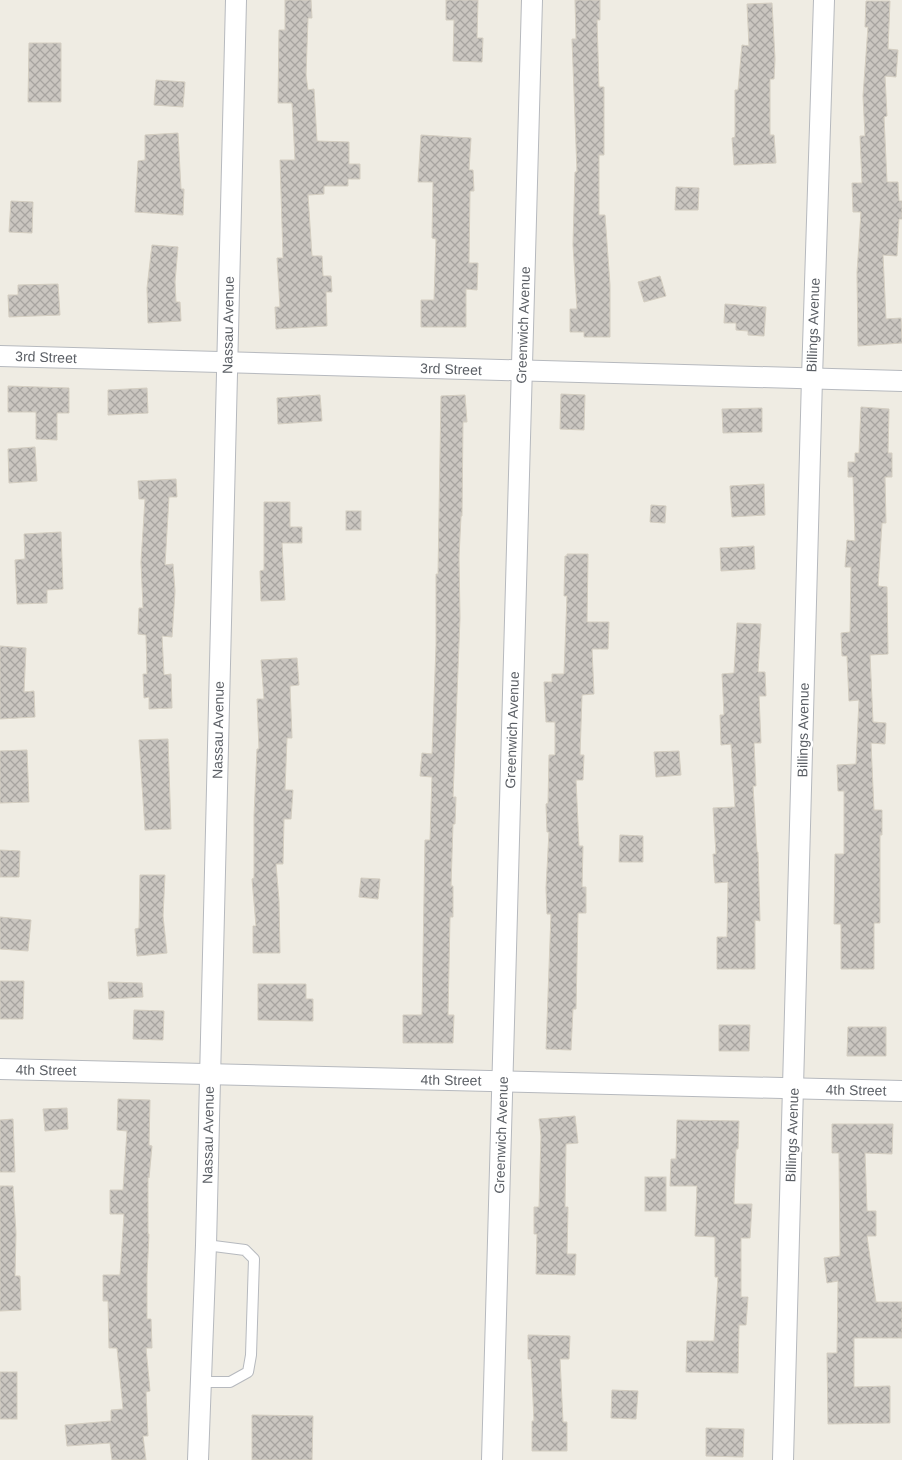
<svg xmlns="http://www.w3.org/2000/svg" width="902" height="1460" font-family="Helvetica,sans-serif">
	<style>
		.building { fill: url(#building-cross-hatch); stroke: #d4cec1 }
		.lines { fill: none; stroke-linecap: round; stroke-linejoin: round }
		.lane-casing { stroke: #b6b9be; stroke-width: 12 }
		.street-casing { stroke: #b6b9be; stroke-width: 22 }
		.lane { stroke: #fff; stroke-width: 10 }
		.street { stroke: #fff; stroke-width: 20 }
		.labels { text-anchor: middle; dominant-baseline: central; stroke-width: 5; stroke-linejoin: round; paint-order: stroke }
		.street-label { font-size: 14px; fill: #5b5f65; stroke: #fff }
	</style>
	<defs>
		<pattern id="building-cross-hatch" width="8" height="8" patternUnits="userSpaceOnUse" patternTransform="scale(1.25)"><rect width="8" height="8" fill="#cac6c0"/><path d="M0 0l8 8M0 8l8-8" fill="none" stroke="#a7a4a0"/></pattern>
	</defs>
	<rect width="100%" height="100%" fill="#efece3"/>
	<g class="building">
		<polygon points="285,0 311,0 312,18 308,18 306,75 308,90 314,89 317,141 349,142 349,164 360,164 360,179 348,179 348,186 324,186 324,194 308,195 312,256 322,256 323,276 331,276 332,292 326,292 327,326 276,329 275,307 280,307 277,258 283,258 280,160 295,160 292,103 278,103 279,30 285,30"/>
		<polygon points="446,0 478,0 477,38 483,38 482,62 453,61 454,20 446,20"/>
		<polygon points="575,0 600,0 600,20 597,20 599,87 604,87 604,155 599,155 599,215 605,215 610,285 610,337 584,337 584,332 570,332 570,309 577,309 573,245 575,172 577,172 572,39 576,39"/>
		<polygon points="866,1 890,1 888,49 898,50 896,77 885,76 887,116 884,117 887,182 898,182 899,201 902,201 902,219 899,219 897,256 883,255 886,319 901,318 902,343 858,346 857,273 861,212 853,212 852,183 862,183 860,136 865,136 863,96 868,27 865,27"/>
		<polygon points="772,3 775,59 774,79 770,79 770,135 774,135 776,163 734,165 732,138 735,137 735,90 738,90 742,45 749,46 747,4"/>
		<polygon points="29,43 61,43 61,102 28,102"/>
		<polygon points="156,80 185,82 183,107 154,105"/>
		<polygon points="178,133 181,189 184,189 183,215 135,212 138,161 145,160 145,135"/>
		<polygon points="421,135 471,138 469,170 473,170 474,191 470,191 469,263 478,263 477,290 466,289 466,327 421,327 421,300 434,300 436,239 432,238 433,182 418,182"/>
		<polygon points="676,187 699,188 698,210 675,210"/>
		<polygon points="11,201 33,202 32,233 9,232"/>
		<polygon points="152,245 178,247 175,282 176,302 180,302 181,321 148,323 147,288"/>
		<polygon points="660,276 666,296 644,302 638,282"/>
		<polygon points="58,284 60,315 9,317 8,295 18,295 18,285"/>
		<polygon points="725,304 766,307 764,336 748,335 748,331 736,330 736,323 724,323"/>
		<polygon points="8,386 69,388 69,413 57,413 57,440 36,439 36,412 8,412"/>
		<polygon points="147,388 148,413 108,415 108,390"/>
		<polygon points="561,394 585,395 584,430 560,429"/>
		<polygon points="320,395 322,421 278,424 277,398"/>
		<polygon points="465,395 467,422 463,422 462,516 461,516 459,557 460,618 453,797 456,797 455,824 453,824 451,886 453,886 453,917 450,917 448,1015 454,1015 453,1043 403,1043 403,1015 422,1015 425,840 430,840 432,777 420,776 422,753 432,754 436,646 436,574 438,574 441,396"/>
		<polygon points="861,407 889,409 888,453 892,453 892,477 885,477 886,523 882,523 878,586 887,587 888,654 870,655 873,722 886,723 885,744 871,743 874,810 882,810 882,835 880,835 880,923 874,923 874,969 841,969 841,924 834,924 835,854 844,854 844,791 838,791 837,765 856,764 859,700 849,701 847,656 842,656 841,633 850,632 851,567 845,567 847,540 855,541 853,477 848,477 848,462 855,462 855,453 859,453"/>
		<polygon points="762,408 762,432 723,433 722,409"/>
		<polygon points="35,447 37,481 9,483 8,449"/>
		<polygon points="176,479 177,497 169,497 165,565 173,564 175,591 172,637 162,636 164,675 171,674 172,708 149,709 149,697 144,698 143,674 147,674 146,635 138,634 139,608 143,608 141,562 145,499 139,499 138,481"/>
		<polygon points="764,484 765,515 732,517 730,486"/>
		<polygon points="264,502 290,502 290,527 302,527 302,543 282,543 285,600 261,601 260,571 264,570"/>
		<polygon points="651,505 666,506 665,523 650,522"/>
		<rect x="346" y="511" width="15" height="19"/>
		<polygon points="61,532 63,589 47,590 47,603 17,604 15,560 25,559 24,534"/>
		<polygon points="754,546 755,569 721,571 720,548"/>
		<polygon points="567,554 588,554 587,622 609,622 608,649 592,649 594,694 582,695 580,755 584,755 583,780 576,780 579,846 583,846 582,887 586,887 586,913 578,913 576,1009 573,1009 571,1050 546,1049 551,914 547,914 546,888 549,832 547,832 546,804 548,803 549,755 555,755 555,722 546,722 544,682 552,682 552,674 564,674 567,596 564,596 565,556 567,556"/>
		<polygon points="737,623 761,624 758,672 765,672 766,696 759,696 761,743 754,743 756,786 753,786 757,852 758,852 760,921 755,920 755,969 717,969 717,937 727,937 728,882 715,883 713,854 716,854 713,808 735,807 731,744 721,745 720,715 724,715 722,674 734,673"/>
		<polygon points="0,646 26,648 24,692 34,691 35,717 0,719"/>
		<polygon points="297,658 299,685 290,686 292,738 287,738 285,790 293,790 291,819 284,819 283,864 276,864 279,901 280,953 253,953 253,926 256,926 252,879 254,878 254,816 257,749 259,749 257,699 264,699 261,660"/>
		<polygon points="168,739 171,829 145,830 139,740"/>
		<polygon points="27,750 29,802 0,803 0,751"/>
		<polygon points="679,751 681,775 656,777 654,752"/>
		<polygon points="620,835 643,836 643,862 619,862"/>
		<polygon points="0,850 20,851 19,877 0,877"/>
		<polygon points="140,875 165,875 163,916 167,953 137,956 135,929 139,928"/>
		<polygon points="361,878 380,879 378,899 359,897"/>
		<polygon points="0,917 31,920 28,951 0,949"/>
		<polygon points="0,981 24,981 23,1019 0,1019"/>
		<polygon points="108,982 142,983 143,997 109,999"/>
		<polygon points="258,984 306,984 306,999 313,999 313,1021 258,1020"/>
		<polygon points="134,1010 164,1011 163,1040 133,1039"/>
		<polygon points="719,1025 750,1025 749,1051 719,1051"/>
		<polygon points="848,1027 886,1027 886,1056 847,1056"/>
		<polygon points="118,1099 150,1100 149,1145 152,1146 149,1178 148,1177 148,1234 149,1234 147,1275 147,1319 151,1319 152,1348 146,1348 150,1391 146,1392 148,1436 143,1436 146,1460 112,1460 110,1443 67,1446 65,1425 111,1421 111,1410 123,1409 117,1348 109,1348 108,1301 103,1301 103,1275 120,1275 124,1214 110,1214 110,1190 123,1190 127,1131 117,1130"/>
		<polygon points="67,1108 68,1129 45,1131 43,1109"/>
		<polygon points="575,1116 578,1143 566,1144 565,1207 568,1207 567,1254 576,1254 575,1275 536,1274 537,1234 534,1234 534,1207 539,1207 541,1136 539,1119"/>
		<polygon points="13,1119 15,1172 0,1172 0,1120"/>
		<polygon points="677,1120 739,1121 738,1149 736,1149 734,1204 752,1204 750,1238 741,1238 741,1297 748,1297 746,1325 739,1325 738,1373 686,1372 687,1341 714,1341 718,1277 715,1277 715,1237 695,1236 697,1186 670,1186 671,1159 676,1159"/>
		<polygon points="832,1124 893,1124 892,1154 865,1153 867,1211 876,1211 876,1236 867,1236 876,1302 902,1302 902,1338 854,1338 854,1387 890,1386 890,1423 828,1424 827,1353 837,1353 838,1281 827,1283 824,1258 840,1256 839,1153 832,1153"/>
		<rect x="645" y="1177" width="21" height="34"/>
		<polygon points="0,1186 13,1186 16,1233 15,1276 20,1276 21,1310 0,1311"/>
		<polygon points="528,1335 570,1336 569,1359 560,1359 563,1422 567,1422 567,1451 532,1451 532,1421 534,1421 531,1359 528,1359"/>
		<rect x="0" y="1372" width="17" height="47"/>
		<polygon points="612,1390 638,1391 636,1419 611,1418"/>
		<polygon points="252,1415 313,1416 312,1460 252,1460"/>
		<polygon points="706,1428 744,1429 743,1457 706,1456"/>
	</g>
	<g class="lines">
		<defs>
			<polyline id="lane" points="201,1382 230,1382 248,1372 251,1355 254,1259 245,1250 206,1245"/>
			<g id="street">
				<polyline points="0,356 902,381"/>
				<polyline points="0,1069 902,1091"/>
				<polyline points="198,1460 206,1245 236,0"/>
				<polyline points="492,1460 532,0"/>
				<polyline points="783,1460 812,378 824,0"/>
			</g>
		</defs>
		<use href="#lane" class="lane-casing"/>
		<use href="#street" class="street-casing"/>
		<use href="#lane" class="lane"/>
		<use href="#street" class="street"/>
	</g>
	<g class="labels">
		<g class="street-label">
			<text transform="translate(228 325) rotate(-89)">Nassau Avenue</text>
			<text transform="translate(523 325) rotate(-88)">Greenwich Avenue</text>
			<text transform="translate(813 325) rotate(-88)">Billings Avenue</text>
			<text transform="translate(46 357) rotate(2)">3rd Street</text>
			<text transform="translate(451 369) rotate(2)">3rd Street</text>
			<text transform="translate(218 730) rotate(-89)">Nassau Avenue</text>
			<text transform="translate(512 730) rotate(-88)">Greenwich Avenue</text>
			<text transform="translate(803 730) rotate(-89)">Billings Avenue</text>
			<text transform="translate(46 1070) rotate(1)">4th Street</text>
			<text transform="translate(451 1080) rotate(1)">4th Street</text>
			<text transform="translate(856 1090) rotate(1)">4th Street</text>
			<text transform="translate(208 1135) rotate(-89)">Nassau Avenue</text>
			<text transform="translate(501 1135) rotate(-88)">Greenwich Avenue</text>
			<text transform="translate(792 1135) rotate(-88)">Billings Avenue</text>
		</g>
	</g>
</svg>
